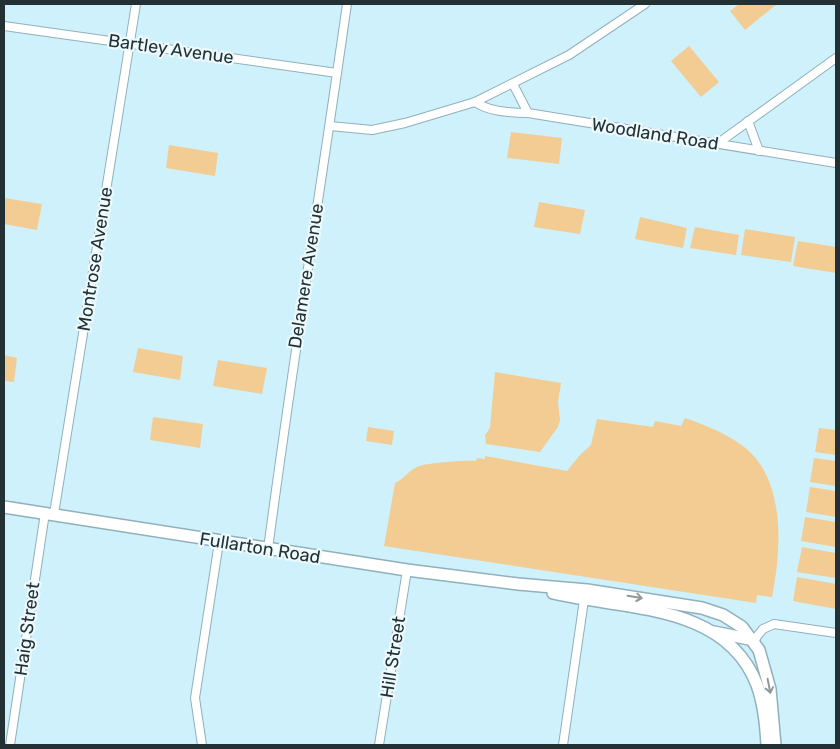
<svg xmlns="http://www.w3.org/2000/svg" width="840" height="749" font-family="Rubik,sans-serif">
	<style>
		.green { fill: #f2cc93 }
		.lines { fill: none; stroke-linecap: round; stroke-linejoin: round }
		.street-casing { stroke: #90b0bb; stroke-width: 10 }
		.secondary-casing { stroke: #90b0bb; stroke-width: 14 }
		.street { stroke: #fff; stroke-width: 8 }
		.secondary { stroke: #fff; stroke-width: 11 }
		.oneway { stroke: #91989a }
		.labels { text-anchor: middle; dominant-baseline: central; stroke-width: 4.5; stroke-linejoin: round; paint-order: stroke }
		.street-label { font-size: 18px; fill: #233034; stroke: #ecfafe }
	</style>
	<rect width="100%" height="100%" fill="#cff1fc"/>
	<g class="green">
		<polygon points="739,4 777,4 745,30 730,11"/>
		<polygon points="689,46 719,82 701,97 671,61"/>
		<polygon points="511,132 562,138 559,164 507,158"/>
		<polygon points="169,145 218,153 215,176 166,168"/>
		<polygon points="4,198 42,204 37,230 4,224"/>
		<polygon points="539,202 585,210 580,234 534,227"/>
		<polygon points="640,217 687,228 683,248 635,239"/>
		<polygon points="695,227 739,235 736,255 690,248"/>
		<polygon points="745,229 795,237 791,262 741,255"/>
		<polygon points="798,241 836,247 836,273 793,266"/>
		<polygon points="138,348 183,356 180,380 133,372"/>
		<polygon points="4,355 17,358 14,382 4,381"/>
		<polygon points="218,360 267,368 262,394 213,386"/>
		<polygon points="495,372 561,383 558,402 560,420 558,427 540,452 486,444 485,435 490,428"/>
		<polygon points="153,417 203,424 200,448 150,440"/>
		<path d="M685,418C707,426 731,435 749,451C786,486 781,553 772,597L757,595L756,603L384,546L395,483C404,479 408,471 417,467C424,463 466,460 476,461L477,458L485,459V456L567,471L580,455L591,445L597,419L653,427L655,421L681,426Z"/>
		<polygon points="368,427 394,431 392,445 366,441"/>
		<polygon points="819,428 836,430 836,455 815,452"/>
		<polygon points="814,458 836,461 836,486 810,482"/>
		<polygon points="810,487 836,491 836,517 806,512"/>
		<polygon points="805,517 836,522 836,547 801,541"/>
		<polygon points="802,547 836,553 836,578 797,572"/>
		<polygon points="797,577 836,584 836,609 793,601"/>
	</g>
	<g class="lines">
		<defs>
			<g id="street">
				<polyline points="4,26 337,73"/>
				<polyline points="513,84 528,113"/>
				<path d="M475,102C489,112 512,113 528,113L836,163"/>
				<polyline points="748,121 759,151"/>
				<polyline points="330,126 372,130 405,123 475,102 569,55 645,4"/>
				<polyline points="717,144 836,58"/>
				<polyline points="54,514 136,4"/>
				<path d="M268,549C292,367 321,186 347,4"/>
				<polyline points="754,640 763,629 774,624 836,633"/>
				<polyline points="10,745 45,513"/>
				<polyline points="202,745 195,698 219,542"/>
				<polyline points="379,745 407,570"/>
				<polyline points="563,745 584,600"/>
			</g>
			<g id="secondary">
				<polyline points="4,507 407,570 518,584 587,590 702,608 723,615 742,627 759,650 770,689 775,745"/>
				<path d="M553,593C624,610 726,603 757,685C764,704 766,725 767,745"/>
				<polyline points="714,632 754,640"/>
			</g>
		</defs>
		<use href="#street" class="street-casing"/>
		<use href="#secondary" class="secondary-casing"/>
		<use href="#street" class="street"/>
		<use href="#secondary" class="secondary"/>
	</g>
	<defs><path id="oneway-shaft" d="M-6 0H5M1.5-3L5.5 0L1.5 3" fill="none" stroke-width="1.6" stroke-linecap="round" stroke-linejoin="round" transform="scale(1.25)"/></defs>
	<g class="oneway">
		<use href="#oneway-shaft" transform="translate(635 597) rotate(9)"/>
		<use href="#oneway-shaft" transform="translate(769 686) rotate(79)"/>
	</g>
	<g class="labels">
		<g class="street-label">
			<text transform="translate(171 49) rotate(8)">Bartley Avenue</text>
			<text transform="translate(655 134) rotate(9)">Woodland Road</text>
			<text transform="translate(95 259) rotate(-81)">Montrose Avenue</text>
			<text transform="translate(306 276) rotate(-81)">Delamere Avenue</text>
			<text transform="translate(260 548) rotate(9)">Fullarton Road</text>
			<text transform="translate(27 629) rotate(-82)">Haig Street</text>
			<text transform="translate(393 657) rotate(-81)">Hill Street</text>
		</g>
	</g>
	<rect width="840" height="749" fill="none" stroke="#233034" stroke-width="10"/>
</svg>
